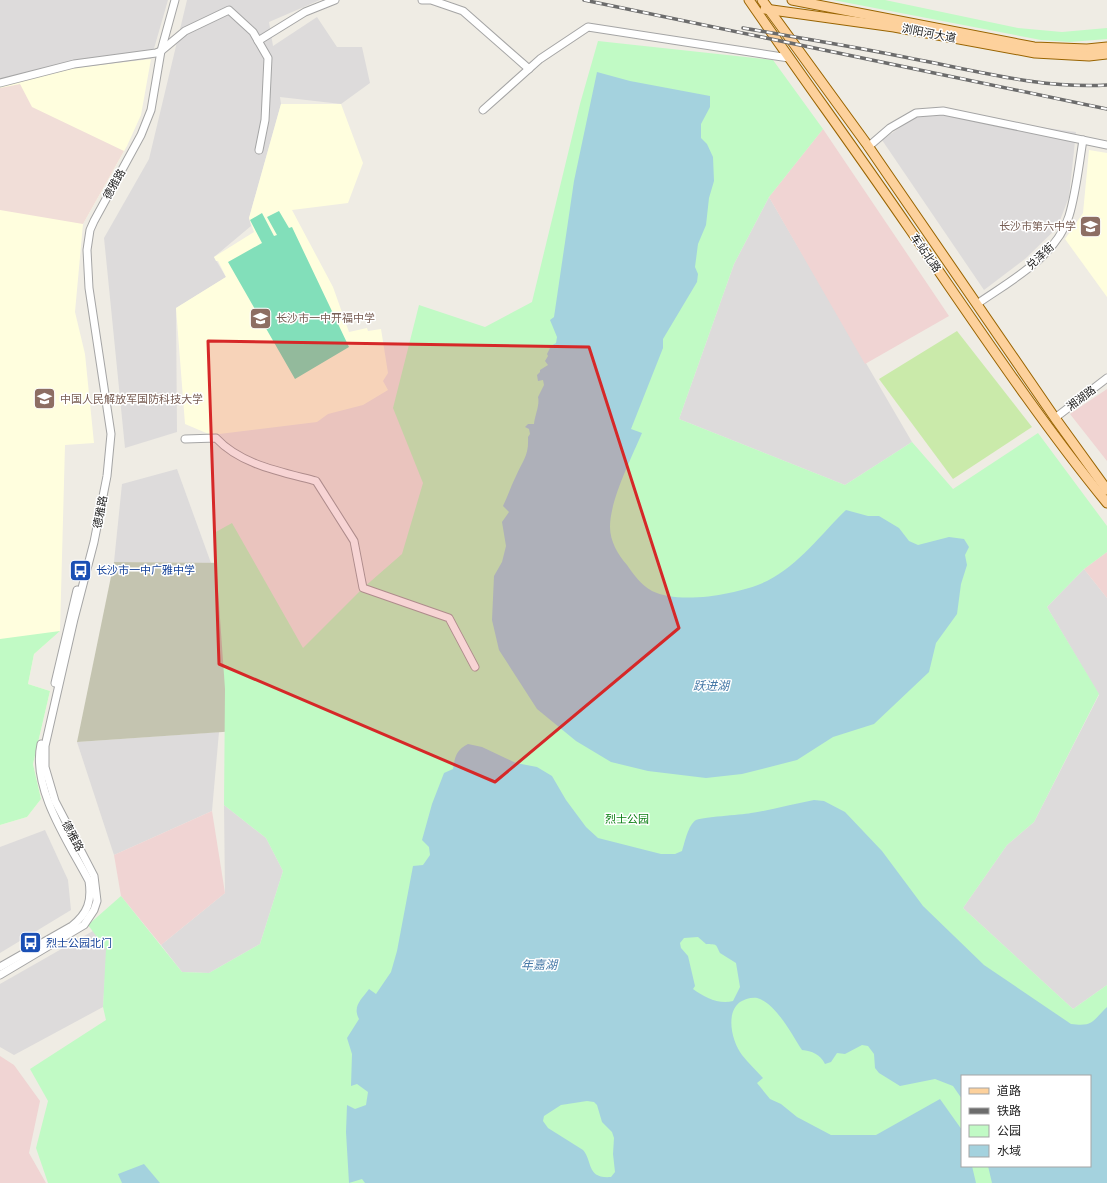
<svg xmlns="http://www.w3.org/2000/svg" width="1107" height="1183" font-family="Helvetica,'Noto Sans SC',sans-serif">
	<style>
		.residential { fill: #dddbdb }
		.commercial { fill: #f0d4d3 }
		.education { fill: #fffede }
		.military { fill: #f1ded8 }
		.construction { fill: #c4c4b0 }
		.grass { fill: #caeaaa }
		.park { fill: #c1fac5; fill-rule: evenodd }
		.pitch { fill: #82dfba }
		.water { fill: #a4d2de; fill-rule: evenodd }
		.lines { fill: none; stroke-linecap: round; stroke-linejoin: round }
		.minor-casing { stroke: #a5a5a5; stroke-width: 9 }
		.major-casing { stroke: #996400; stroke-width: 11 }
		.minor { stroke: #fff; stroke-width: 7 }
		.major { stroke: #fdd19c; stroke-width: 9 }
		.rail-casing { stroke: #6c6c6c; stroke-width: 3.5 }
		.rail { stroke: #fff; stroke-width: 2; stroke-dasharray: 6; stroke-linecap: butt }
		.marked { fill: #d62828; fill-opacity: 0.2; stroke: #d62828; stroke-width: 3; stroke-linejoin: round }
		.labels { text-anchor: middle; dominant-baseline: central; stroke-width: 3; stroke-linejoin: round; paint-order: stroke }
		.street-label { font-size: 11px; fill: #1e1e1e; stroke: #fff }
		.education-label { font-size: 11px; fill: #785e54; stroke: #fff; text-anchor: start }
		.transit-label { font-size: 11px; fill: #164399; stroke: #fff; text-anchor: start }
		.park-label { font-size: 11px; fill: #0a7f12; stroke: #fff }
		.water-label { font-size: 12px; font-style: italic; fill: #4779a7; stroke: #fff }
	</style>
	<rect width="100%" height="100%" fill="#efece4"/>
	<g class="residential">
		<polygon points="0,0 168,0 151,59 75,68 0,86"/>
		<polygon points="187,0 320,0 269,22 273,46 317,17 337,47 362,47 370,83 341,104 280,97 281,104 249,218 251,226 214,257 226,277 176,308 177,432 125,448 104,238 149,159"/>
		<polygon points="946,114 1076,132 1069,197 1057,228 1025,259 984,290 882,140 918,115"/>
		<polygon points="769,197 912,442 845,485 679,419 734,264"/>
		<polygon points="177,469 211,563 114,562 122,484"/>
		<polygon points="1084,569 1107,598 1107,985 1073,1009 963,908 1007,845 1034,822 1099,695 1047,607"/>
		<polygon points="219,732 212,811 114,855 77,742"/>
		<polygon points="224,805 266,838 283,871 260,944 209,973 182,972 161,945 225,893"/>
		<polygon points="45,830 68,880 71,910 0,953 0,847"/>
		<polygon points="93,931 107,949 103,1007 14,1055 0,1047 0,984"/>
	</g>
	<g class="commercial">
		<polygon points="823,129 949,316 865,364 769,197"/>
		<polygon points="1107,389 1107,461 1070,414"/>
		<polygon points="1107,552 1107,598 1084,569"/>
		<polygon points="212,811 225,893 161,945 121,896 114,855"/>
		<polygon points="0,1056 14,1065 40,1101 29,1153 46,1183 0,1183"/>
	</g>
	<g class="education">
		<polygon points="151,59 141,115 127,146 83,224 75,312 85,354 94,443 65,445 60,631 34,654 28,684 50,691 33,764 41,799 27,817 0,825 0,86 75,68"/>
		<polygon points="281,104 341,104 363,163 348,203 292,210 333,287 349,332 367,328 368,331 381,329 388,373 383,381 388,390 363,405 328,414 317,422 211,435 185,424 176,308 226,277 218,261 216,261 214,257 254,232 249,218"/>
		<polygon points="1089,150 1107,153 1107,297 1065,239 1083,213"/>
	</g>
	<polygon class="military" points="20,84 32,107 124,151 83,224 0,210 0,88"/>
	<polygon class="construction" points="114,562 233,563 237,731 77,742"/>
	<polygon class="grass" points="957,331 1032,427 953,479 879,379"/>
	<g class="park">
		<polygon points="833,0 885,0 1018,28 1062,32 1107,28 1107,39 1070,42 1041,40"/>
		<path d="M598,41L773,60L823,129L769,197L734,264L679,419L845,485L912,442L953,489L1038,433L1107,526V552L1084,569L1047,607L1099,694L1034,822L1007,845L963,908L1073,1009L1107,985V1183H48L36,1148L48,1101L30,1069L106,1020L103,1007L106,949L88,925L121,896L182,972L209,973L260,944L283,871L266,838L224,805L225,689L214,533L232,523L303,648L363,588L402,554L423,483L393,408L419,305L485,327L532,302L580,104ZM962,1076H1090V1166H962Z"/>
		<polygon points="60,631 34,654 28,684 50,691 33,764 41,799 27,817 0,825 0,639"/>
	</g>
	<polygon class="pitch" points="279,211 289,228 292,227 349,347 295,379 228,262 262,243 250,220 262,213 274,236 277,235 267,217"/>
	<g class="water">
		<path d="M597,72L630,81L710,96V107L701,124V138L707,144L713,157L714,181L709,198L706,225L698,244L695,267L698,274L697,282L663,339V348L631,429L642,433C631,459 610,500 610,527C610,541 618,555 627,565C634,575 641,585 652,591C680,605 740,594 767,581C799,565 821,534 846,510L868,516H879L899,528L909,541L918,545L949,537L964,539L969,547L965,555L967,565L961,584L957,614L936,643L929,672L874,724L833,737L797,760L742,774L706,778L648,771L611,762L576,741L537,709L499,650L492,620L494,576L502,562L506,546L502,522L509,512L503,506C508,496 511,486 516,476C523,460 529,456 528,437L530,434L529,429L525,427L528,424H534C535,415 540,405 538,397L544,385L543,380L538,381L537,375L540,372V370L548,365L545,361L548,356L547,354L551,346L556,343L557,337L550,320L554,317L574,181Z"/>
		<path d="M468,744L482,747L516,763L537,767L552,776L566,800L586,827L598,838L661,854H675L682,851C685,842 688,825 696,820C702,817 740,815 751,813C772,810 793,804 814,800L824,801L845,812L882,851L923,906L984,965L1071,1024C1094,1027 1092,1021 1107,1007V1183H992L988,1166H1090V1076H962V1099L953,1086L935,1079L900,1086L879,1073L875,1068L874,1054L868,1046L862,1045L845,1054L837,1053L831,1062L825,1064C820,1054 812,1051 802,1050C792,1035 778,1007 760,999C754,996 745,999 740,1002C725,1013 732,1042 742,1055C748,1063 756,1070 763,1078L757,1083L770,1099L781,1104L797,1117L831,1135H876L940,1099L962,1130V1166H972L976,1183H365L362,1179L349,1183L346,1132L347,1105L355,1109L366,1105L368,1092L357,1084L351,1086L352,1054L347,1038L359,1019C352,1006 362,999 369,989L376,994L391,972L397,951L413,866L423,865L430,855L429,847L422,840L432,804L444,773L453,769C455,757 456,750 468,744ZM698,937L706,944C718,945 715,943 720,953L736,963L740,987L733,1001C719,1005 704,997 693,989L695,986L688,956L681,948L680,943L684,938ZM587,1101L594,1102L597,1105L602,1122L612,1132L614,1138L613,1154L615,1172L611,1177C586,1179 593,1161 583,1150L548,1128L543,1121L544,1116L561,1105Z"/>
		<polygon points="144,1164 160,1183 122,1183 118,1174"/>
	</g>
	<g class="lines">
		<defs>
			<g id="minor">
				<polyline points="422,0 431,0 463,11 529,69"/>
				<polyline points="258,41 305,12 335,0"/>
				<polyline points="0,83 74,64 156,53 161,51 185,31 229,10 253,32 268,58 265,120 259,150"/>
				<polyline points="483,110 540,59 588,27 789,58"/>
				<polyline points="868,147 890,128 916,113 943,111 1107,145"/>
				<path d="M977,304C1010,281 1056,257 1069,216C1076,193 1079,164 1083,140"/>
				<polyline points="1055,418 1107,378"/>
				<path d="M185,439L216,438C241,465 282,472 316,481L354,541L363,588L449,618L475,667"/>
				<polyline points="55,683 77,590"/>
				<path d="M0,967L72,926C88,913 92,901 89,881C69,843 31,788 41,744"/>
				<polyline points="0,975 84,925 94,910 97,901 94,876 55,801 45,767 45,746 74,619 94,542 107,476 111,434 89,288 87,250 90,230 94,221 141,135 151,110 161,51 175,0"/>
			</g>
			<g id="major">
				<path d="M749,0C802,77 857,152 909,228C973,320 1036,416 1107,503"/>
				<polyline points="762,0 866,143 1055,418 1107,490"/>
				<polyline points="792,0 1034,47 1087,49 1107,47"/>
				<polyline points="765,9 894,27 1035,53 1089,56 1107,54"/>
			</g>
		</defs>
		<use href="#minor" class="minor-casing"/>
		<use href="#major" class="major-casing"/>
		<use href="#minor" class="minor"/>
		<use href="#major" class="major"/>
		<defs>
			<g id="rail">
				<polyline points="584,0 1107,109"/>
				<path d="M743,28C800,38 858,47 914,59C978,71 1042,89 1107,85"/>
			</g>
		</defs>
		<use href="#rail" class="rail-casing"/>
		<use href="#rail" class="rail"/>
	</g>
	<path class="marked" d="M208,341L589,347L679,628L495,782L219,664Z"/>
	<defs>
		<symbol id="school-square" viewBox="-11 -11 22 22"><rect x="-9" y="-9" width="18" height="18" rx="4" fill="#8d6e63" stroke="#fff"/><path d="M0-5L7-2L0 1L-7-2ZM-4 1L0 2.5L4 1V4Q0 6-4 4Z" fill="#fff"/></symbol>
		<symbol id="university-square" viewBox="-11 -11 22 22"><rect x="-9" y="-9" width="18" height="18" rx="4" fill="#8d6e63" stroke="#fff"/><path d="M0-5L7-2L0 1L-7-2ZM-4 1L0 2.5L4 1V4Q0 6-4 4Z" fill="#fff"/></symbol>
		<symbol id="bus-square" viewBox="-11 -11 22 22"><rect x="-9" y="-9" width="18" height="18" rx="4" fill="#1a4fb4" stroke="#fff"/><path d="M-5-6H5V4H4V6H2V4H-2V6H-4V4H-5ZM-3.5-4V0h7V-4ZM-3.5 1.2v1.5H-2V1.2ZM2 1.2v1.5H3.5V1.2Z" fill="#fff"/></symbol>
	</defs>
	<g fill-rule="evenodd">
		<use href="#school-square" x="1078" y="214" width="25" height="25"/>
		<use href="#school-square" x="248" y="306" width="25" height="25"/>
		<use href="#university-square" x="32" y="386" width="25" height="25"/>
		<use href="#bus-square" x="68" y="558" width="25" height="25"/>
		<use href="#bus-square" x="18" y="930" width="25" height="25"/>
	</g>
	<g class="labels">
		<g class="street-label">
			<text transform="translate(929 33) rotate(11)">浏阳河大道</text>
			<text transform="translate(114 184) rotate(-61)">德雅路</text>
			<text transform="translate(926 253) rotate(55)">车站北路</text>
			<text transform="translate(1040 256) rotate(-43)">兑泽街</text>
			<text transform="translate(1081 398) rotate(-37)">湘湖路</text>
			<text transform="translate(100 512) rotate(-79)">德雅路</text>
			<text transform="translate(73 836) rotate(62)">德雅路</text>
		</g>
		<g class="education-label">
			<text x="1076" y="226" text-anchor="end">长沙市第六中学</text>
			<text x="276" y="318">长沙市一中开福中学</text>
			<text x="60" y="399">中国人民解放军国防科技大学</text>
		</g>
		<g class="transit-label">
			<text x="96" y="570">长沙市一中广雅中学</text>
			<text x="46" y="943">烈士公园北门</text>
		</g>
		<g class="park-label">
			<text x="627" y="819">烈士公园</text>
		</g>
		<g class="water-label">
			<text x="711" y="686">跃进湖</text>
			<text x="539" y="965">年嘉湖</text>
		</g>
	</g>
	<rect x="961" y="1075" width="130" height="92" fill="#ffffff" stroke="#a5a5a5"/>
	<rect x="969" y="1088" width="20" height="6" fill="#fdd19c" stroke="#a5a5a5"/>
	<text x="997" y="1095" font-size="12" fill="#1e1e1e">道路</text>
	<rect x="969" y="1108" width="20" height="6" fill="#6c6c6c" stroke="#a5a5a5"/>
	<text x="997" y="1115" font-size="12" fill="#1e1e1e">铁路</text>
	<rect x="969" y="1125" width="20" height="12" fill="#c1fac5" stroke="#a5a5a5"/>
	<text x="997" y="1135" font-size="12" fill="#1e1e1e">公园</text>
	<rect x="969" y="1145" width="20" height="12" fill="#a4d2de" stroke="#a5a5a5"/>
	<text x="997" y="1155" font-size="12" fill="#1e1e1e">水域</text>
</svg>
